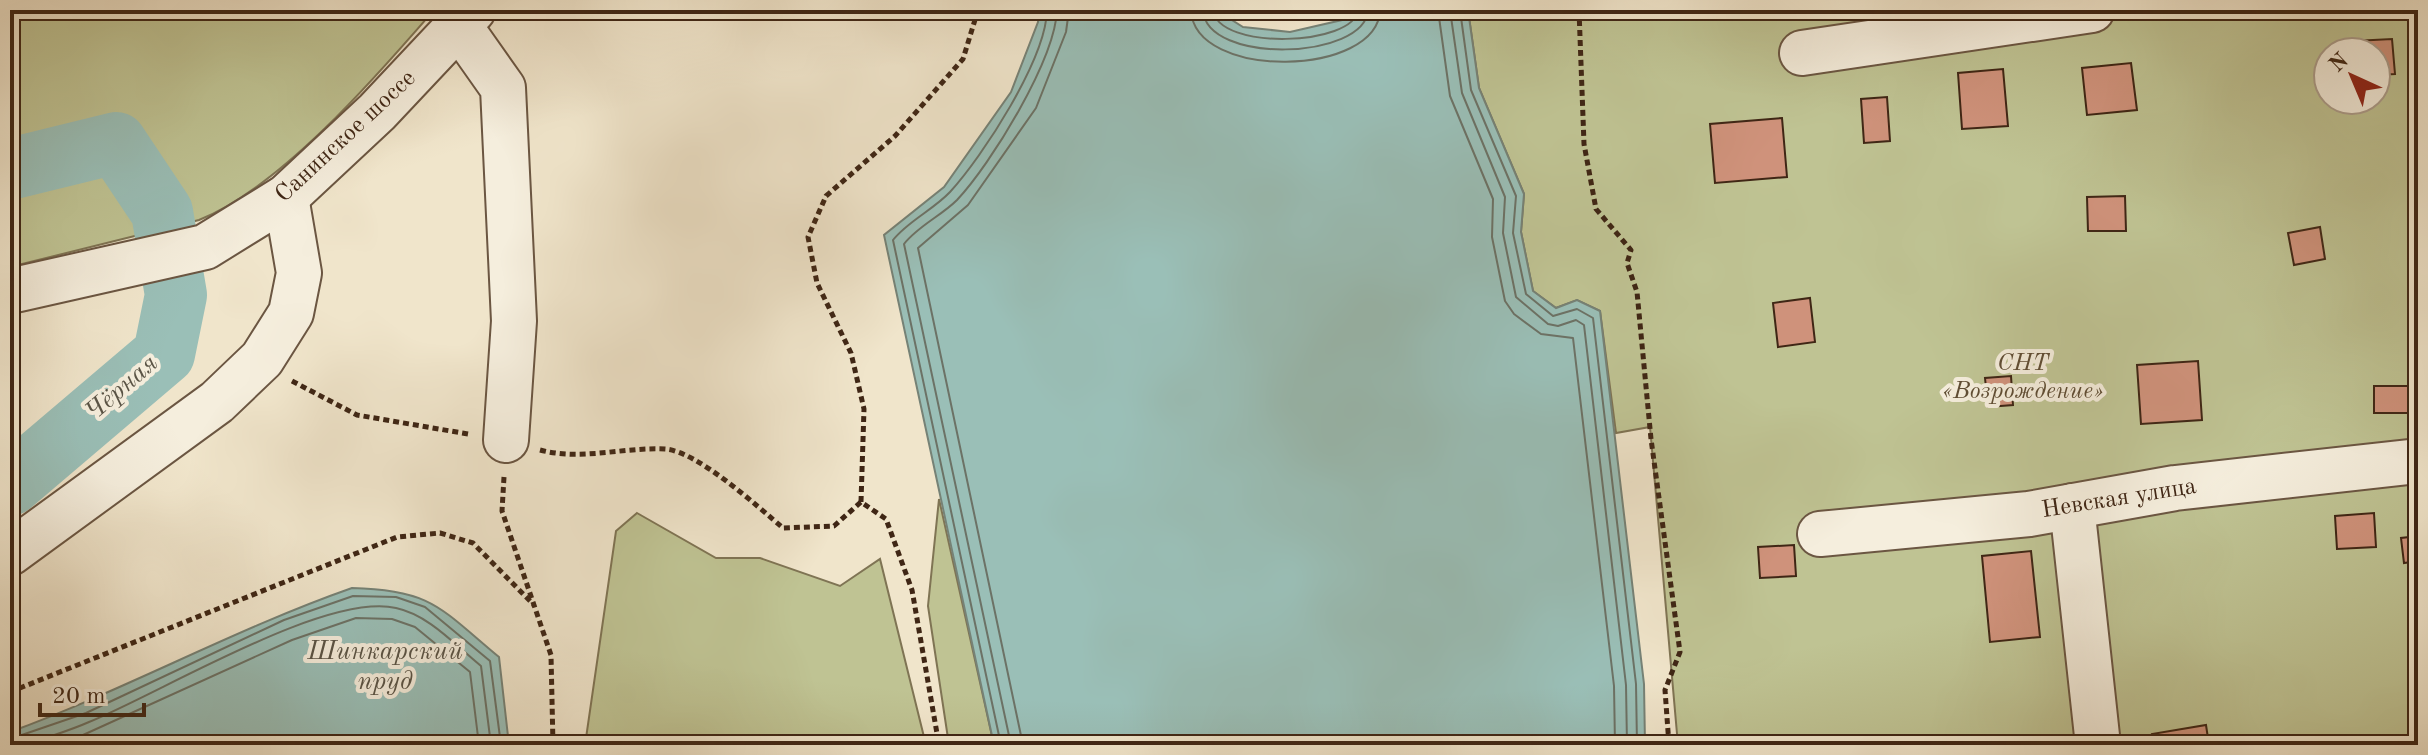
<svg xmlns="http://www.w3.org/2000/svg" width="2428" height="755" font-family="'Old Standard TT',serif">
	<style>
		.green { fill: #bfc393; stroke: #7f7454; stroke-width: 2; fill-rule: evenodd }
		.water { fill: #9abfb7; stroke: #768276; stroke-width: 2 }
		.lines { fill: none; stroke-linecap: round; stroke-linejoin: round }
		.shore { stroke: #6c7266; stroke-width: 2 }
		.river { stroke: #9abfb7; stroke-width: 62 }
		.building { fill: #cf927b; stroke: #3f2615; stroke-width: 2 }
		.minor-casing { stroke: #6b5642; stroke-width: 48 }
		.path { stroke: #3f2615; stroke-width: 5; stroke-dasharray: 6 4; stroke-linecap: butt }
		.minor { stroke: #f5eedd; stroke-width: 44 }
		.labels { text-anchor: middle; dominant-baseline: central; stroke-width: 8; stroke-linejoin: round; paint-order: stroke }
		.street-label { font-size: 24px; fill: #3f2615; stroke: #f5eedd }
		.park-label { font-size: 24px; font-style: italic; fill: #5f4d34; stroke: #f5eedd }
		.water-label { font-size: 26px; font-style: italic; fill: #5a5446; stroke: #f5eedd }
	</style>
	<rect width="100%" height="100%" fill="#f0e5cb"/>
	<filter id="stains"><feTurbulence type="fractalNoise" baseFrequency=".0025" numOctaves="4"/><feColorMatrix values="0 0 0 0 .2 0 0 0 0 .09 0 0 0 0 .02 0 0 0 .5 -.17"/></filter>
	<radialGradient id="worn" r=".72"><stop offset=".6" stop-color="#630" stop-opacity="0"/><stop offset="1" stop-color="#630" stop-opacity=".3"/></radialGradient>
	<g class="green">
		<path d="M10,10H434C376,77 281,187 199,220L10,267Z"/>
		<path d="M1468,10H2418V745H1678L1650,427L1616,433L1600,311L1577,300L1556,308L1533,291L1521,232L1524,194L1479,88ZM2328,52H2376V100H2328Z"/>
		<polygon points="939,499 994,745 949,745 928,606"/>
		<polygon points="637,513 716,558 760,558 840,586 880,559 926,745 585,745 616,531"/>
	</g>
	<g class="water">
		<polygon points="1039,10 1216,10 1243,27 1290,32 1342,20 1353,10 1468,10 1479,88 1524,194 1521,232 1533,291 1556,308 1577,300 1600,311 1644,684 1645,745 994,745 884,235 944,187 1011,92 1038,22"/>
		<path d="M352,588C432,590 440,608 499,657L509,745H10V732C127,689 235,629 352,588Z"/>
	</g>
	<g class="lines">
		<g class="shore">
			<path d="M1191,10C1194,81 1378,77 1380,10"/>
			<path d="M1203,10C1206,65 1365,60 1368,10"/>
			<path d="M1213,10C1218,51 1354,46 1358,10"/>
			<polyline points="1438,10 1450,96 1493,199 1492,237 1505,301 1514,314 1541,334 1573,338 1614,686 1615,745"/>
			<polyline points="1450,10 1462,93 1505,197 1503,233 1516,297 1548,324 1558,326 1576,320 1584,325 1626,685 1627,745"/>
			<polyline points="1460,10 1471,90 1516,196 1513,233 1526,294 1553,316 1577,309 1593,318 1636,684 1637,745"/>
			<polyline points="10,739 86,713 284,620 353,596 396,597 425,607 490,661 501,745"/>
			<path d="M26,745C47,737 69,731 89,722C161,693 325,592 396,608C429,615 455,645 481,666L491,745"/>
			<polyline points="61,745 292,640 356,618 392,619 415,627 470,672 479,745"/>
			<path d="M1001,745L893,240C908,221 933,210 950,192C983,156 1046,59 1047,10"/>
			<path d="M1011,745L904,244C918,226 941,216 957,200C991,164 1055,60 1057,10"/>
			<polyline points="1023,745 918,248 968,205 1036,108 1066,32 1069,10"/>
		</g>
		<polyline class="river" points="10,169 116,143 162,212 176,295 164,354 10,485"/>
	</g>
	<g class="building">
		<polygon points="2392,39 2395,74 2376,75 2376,52 2355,52 2354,41"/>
		<polygon points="2131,63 2137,110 2087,115 2082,68"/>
		<polygon points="2003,69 2008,126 1962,129 1958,73"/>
		<polygon points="1887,97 1890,141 1864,143 1861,99"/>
		<polygon points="1782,118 1787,177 1715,183 1710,124"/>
		<polygon points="2125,196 2126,231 2088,231 2087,197"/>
		<polygon points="2320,227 2325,259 2294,265 2288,233"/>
		<polygon points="1810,298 1815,342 1778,347 1773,303"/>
		<polygon points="2198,361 2202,420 2141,424 2137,365"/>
		<polygon points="2011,376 2013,405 1988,407 1985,378"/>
		<rect x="2374" y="386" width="34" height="27"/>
		<polygon points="2374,513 2376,547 2337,549 2335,516"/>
		<polygon points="2418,536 2418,561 2404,563 2401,538"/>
		<polygon points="1794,545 1796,576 1760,578 1758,547"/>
		<polygon points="2031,551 2040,637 1990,642 1982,556"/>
		<polygon points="2206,725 2209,745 2154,745 2152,734"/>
	</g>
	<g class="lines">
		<defs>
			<g id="minor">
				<polyline points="460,27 503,88 514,321 506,440"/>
				<polyline points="1802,53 2092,10"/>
				<polyline points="10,291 205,247 286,197 377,112 473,10"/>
				<polyline points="2072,506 2098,745"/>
				<polyline points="1820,534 2029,514 2175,488 2418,461"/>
				<polyline points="10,553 217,402 262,359 291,313 299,273 286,197"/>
			</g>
		</defs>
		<use href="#minor" class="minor-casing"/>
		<g class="path">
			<polyline points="1579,10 1584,144 1596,209 1631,250 1627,263 1637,292 1651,439 1680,652 1665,690 1669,745"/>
			<polyline points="292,381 357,415 468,434"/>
			<path d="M540,450C581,461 622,447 665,449C697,451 757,506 783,528L834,526L861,502L886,519L912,590L939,745"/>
			<polyline points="504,477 502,511 551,655 553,745"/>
			<polyline points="861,502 864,409 851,353 817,283 808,237 826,196 895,136 963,59 978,10"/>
			<polyline points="10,692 397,537 440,533 473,543 534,605"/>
		</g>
		<use href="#minor" class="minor"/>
	</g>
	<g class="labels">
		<g class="street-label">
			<text transform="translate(346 137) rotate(-43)">Санинское шоссе</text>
			<text transform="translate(2119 499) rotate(-9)">Невская улица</text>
		</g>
		<g class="park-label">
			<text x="2023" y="364">СНТ<tspan x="2023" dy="28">«Возрождение»</tspan></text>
		</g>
		<g class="water-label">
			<text transform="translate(122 388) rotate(-41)">Чёрная</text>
			<text x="385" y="652">Шинкарский<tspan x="385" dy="30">пруд</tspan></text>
		</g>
	</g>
	<rect width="2428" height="755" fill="none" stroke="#f0e5cb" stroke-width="40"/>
	<rect x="12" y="12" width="2404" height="731" fill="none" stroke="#3f2615" stroke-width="4"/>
	<rect x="20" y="20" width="2388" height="715" fill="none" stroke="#3f2615" stroke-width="2"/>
	<g transform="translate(2352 76) rotate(316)"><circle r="38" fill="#f5eedd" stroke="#ac9e8d" stroke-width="2"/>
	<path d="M0-6L14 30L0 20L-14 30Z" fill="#8f2418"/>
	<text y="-12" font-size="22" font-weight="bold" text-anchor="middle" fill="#3f2615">N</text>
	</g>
	<path d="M40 703v12h104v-12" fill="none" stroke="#3f2615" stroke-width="4"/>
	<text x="52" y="703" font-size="24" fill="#3f2615" stroke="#f5eedd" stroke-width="6" paint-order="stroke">20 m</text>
	<rect width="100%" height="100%" filter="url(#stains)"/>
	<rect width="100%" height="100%" fill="url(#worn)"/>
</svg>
